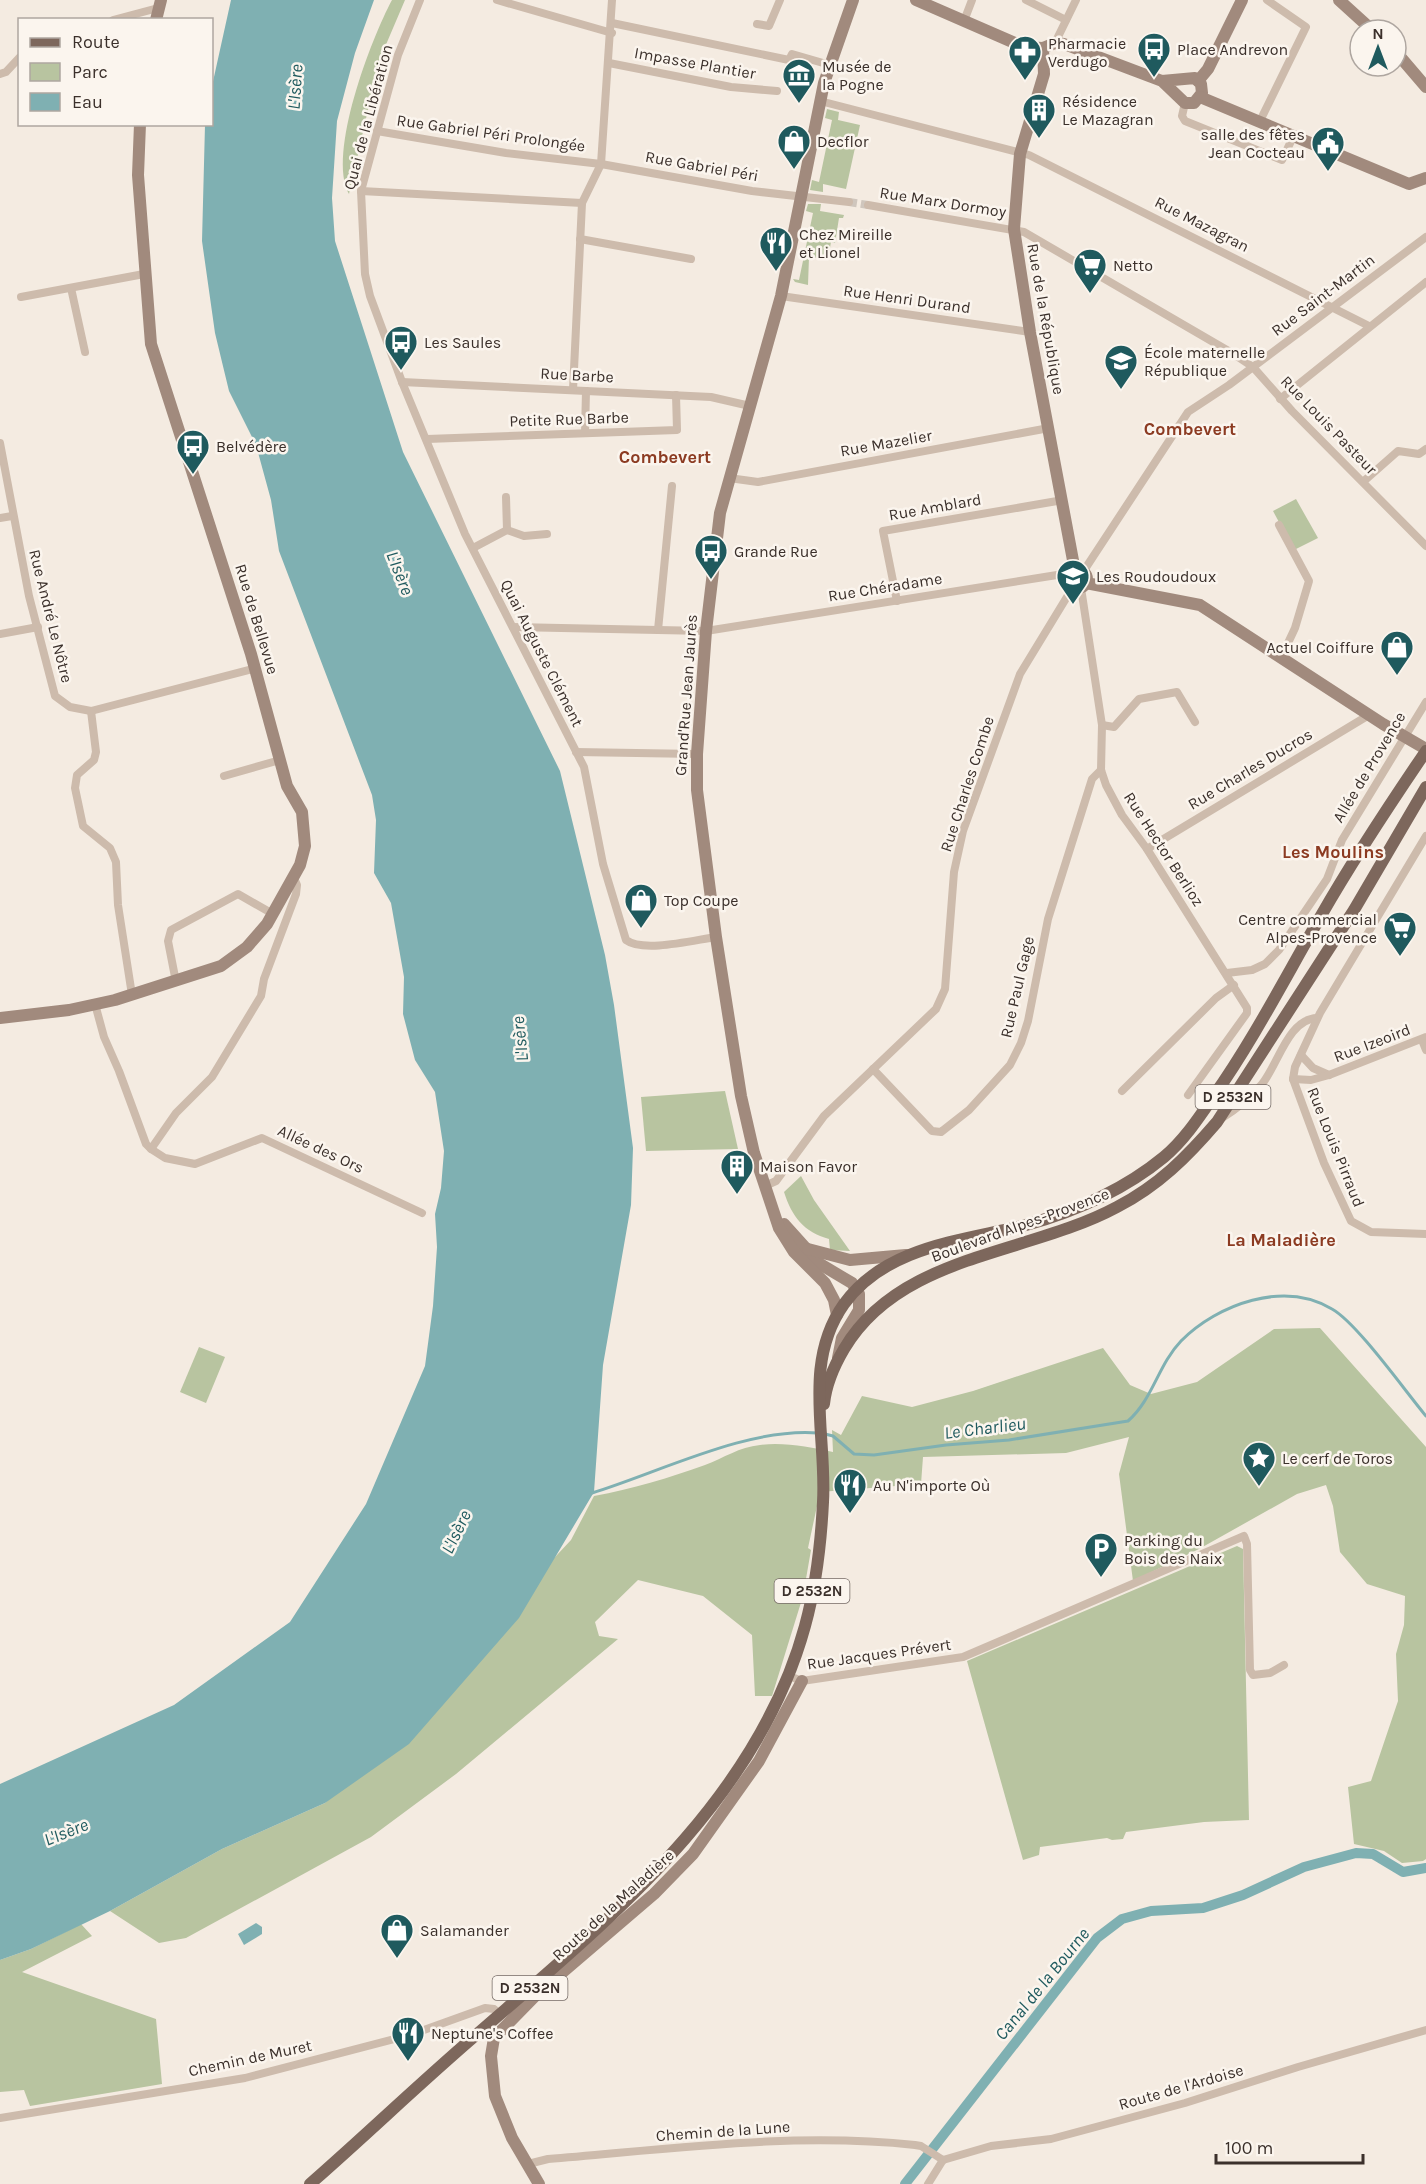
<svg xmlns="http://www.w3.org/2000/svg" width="1426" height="2184" font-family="Karla,sans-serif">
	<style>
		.green { fill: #b8c4a0 }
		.water { fill: #7fb0b2 }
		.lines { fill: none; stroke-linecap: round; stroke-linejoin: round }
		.stream { stroke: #7fb0b2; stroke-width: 3 }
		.canal { stroke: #7fb0b2; stroke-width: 10 }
		.street-tunnel { stroke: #cfc6bd; stroke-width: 8; stroke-dasharray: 8 4; stroke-linecap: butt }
		.street { stroke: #cdbbac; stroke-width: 8 }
		.secondary { stroke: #a18a7d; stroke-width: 12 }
		.primary { stroke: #7d675c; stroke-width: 12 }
		.labels { text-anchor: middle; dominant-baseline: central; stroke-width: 5; stroke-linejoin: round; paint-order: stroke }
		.shield { fill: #fbf5ee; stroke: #756b66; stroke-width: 1.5 }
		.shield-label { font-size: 15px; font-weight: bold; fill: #3b302b }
		.poi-label { font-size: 16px; fill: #3b302b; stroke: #fbf5ee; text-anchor: start }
		.street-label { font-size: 16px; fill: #3b302b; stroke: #fbf5ee }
		.water-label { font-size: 18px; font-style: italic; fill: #1f5a5e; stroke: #fbf5ee }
		.neighbourhood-label { font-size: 18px; font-weight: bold; fill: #8c3b22; stroke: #fbf5ee }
	</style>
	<rect width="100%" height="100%" fill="#f4ebe1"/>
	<g class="green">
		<path d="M392,0H405L379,61L349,194C327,154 371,39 392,0Z"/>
		<polygon points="827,109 839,112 838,120 860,125 846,189 823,184 823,192 810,190 812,180 819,182 832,120 825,118"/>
		<polygon points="808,204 821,204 820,211 844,215 843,218 839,218 835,243 831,242 828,259 809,257 808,285 795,282 793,279 799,280 813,213 806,211"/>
		<polygon points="1296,499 1318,538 1294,550 1273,511"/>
		<polygon points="725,1091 738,1149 646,1151 641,1097"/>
		<path d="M801,1176L814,1200L850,1251L830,1250L829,1239C804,1232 792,1217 784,1192Z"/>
		<path d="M1320,1328L1426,1447V1859L1423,1861L1402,1863L1384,1851L1354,1844L1348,1787L1371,1781L1398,1701L1396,1654L1404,1625L1405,1596L1367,1584L1340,1552L1333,1506L1326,1485L1297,1494L1199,1549L1133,1581L1119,1474L1129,1437L1066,1453L923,1457L921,1484L820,1492L808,1548L811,1550L803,1596L772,1696H755L752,1635L703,1596L638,1580L595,1622L599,1636L618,1639L456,1774L371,1837L186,1938L159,1943L110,1911L222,1849L325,1803L571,1540L594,1496C632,1489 669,1478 705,1465C724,1458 739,1447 760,1445C784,1442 810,1447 833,1452L832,1430L841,1435L862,1396L912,1407L973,1391L1103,1348L1130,1385L1151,1394L1197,1382L1274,1329Z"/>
		<polygon points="199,1347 225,1357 206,1403 180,1392"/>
		<polygon points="1237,1546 1243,1549 1249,1820 1204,1822 1126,1832 1123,1839 1112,1840 1107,1838 1040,1847 1039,1855 1023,1860 967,1661"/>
		<polygon points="81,1924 92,1936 22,1972 156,2019 162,2084 30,2106 24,2090 0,2092 0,1960 31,1949"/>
	</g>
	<g class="water">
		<polygon points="231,0 374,0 355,53 337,121 332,198 335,241 403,452 560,771 605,955 614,1005 633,1148 631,1205 603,1365 594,1492 519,1618 409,1744 325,1803 222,1849 110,1911 31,1949 0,1960 0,1784 174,1705 290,1622 366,1504 425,1366 433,1306 437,1247 435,1214 441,1188 444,1151 435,1092 415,1060 403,1014 404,977 391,903 374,873 376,820 372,795 279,551 271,500 256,445 229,391 215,333 202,241 205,125 212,124 212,86"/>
		<polygon points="256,1923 262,1927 262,1934 244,1945 238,1934"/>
	</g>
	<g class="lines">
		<g class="stream">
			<path d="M825,1434L833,1436L854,1454L874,1455L946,1445L1009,1440L1128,1421C1153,1399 1158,1365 1181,1341C1218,1304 1284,1280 1332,1309C1357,1323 1405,1391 1426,1416"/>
			<path d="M592,1493C660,1472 748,1427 818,1433"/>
		</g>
		<polyline class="canal" points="905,2184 1097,1938 1122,1919 1151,1911 1203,1908 1243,1895 1304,1867 1356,1853 1373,1854 1403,1872 1426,1868"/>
		<polyline class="street-tunnel" points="849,202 868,205"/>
		<g class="street">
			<path d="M420,0L398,55L361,191L365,274L370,296L402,382L465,534L584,767L603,864L626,940C643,953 694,940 716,937"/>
			<polyline points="497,0 612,33"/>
			<polyline points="1026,0 1066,20"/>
			<polyline points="113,20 158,8"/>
			<polyline points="964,21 972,0"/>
			<polyline points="612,23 789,60 792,54 830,65"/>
			<polyline points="757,24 769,26 780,0"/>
			<polyline points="1055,43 1076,0"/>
			<polyline points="609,63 731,87 777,91"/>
			<polyline points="0,74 6,72 20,57"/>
			<polyline points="820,101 1029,155 1369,326"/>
			<polyline points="1185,103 1182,116 1185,121 1282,160 1294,135"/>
			<polyline points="1260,121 1306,27 1267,0"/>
			<polyline points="377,131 506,153 601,164 752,191 849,202"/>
			<polyline points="361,191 582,203"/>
			<polyline points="868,205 1024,232 1232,353 1253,367 1292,411 1426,546"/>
			<polyline points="580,239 691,259"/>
			<polyline points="71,288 85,352"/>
			<polyline points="781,296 1030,332"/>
			<polyline points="21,297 144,274"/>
			<polyline points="402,382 711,397 750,406"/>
			<polyline points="573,390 582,203 601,164 612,0"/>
			<polyline points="1280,399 1426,282"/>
			<polyline points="585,433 586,391"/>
			<polyline points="427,439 677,430 676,395"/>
			<polyline points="0,443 29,596 55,696 70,707 91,711 256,668"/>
			<polyline points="729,478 758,482 1049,428"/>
			<polyline points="1364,481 1398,451 1419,454 1426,449"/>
			<polyline points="0,518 12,516"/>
			<polyline points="1279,525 1309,581 1295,628 1281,658"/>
			<polyline points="507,530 524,536 547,534"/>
			<polyline points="473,548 507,530 506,497"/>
			<polyline points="1083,572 1188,412 1229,385 1426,237"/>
			<polyline points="1081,588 1102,725 1101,770 1106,785 1122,815 1147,849 1247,1008 1247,1013 1188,1095"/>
			<polyline points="897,601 883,531 1063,500"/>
			<polyline points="513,627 706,631 1057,575 1070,576"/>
			<polyline points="658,630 672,486"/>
			<polyline points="0,634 38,627"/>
			<polyline points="91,711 96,752 94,760 77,775 75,788 83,826 110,848 116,862 118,905 132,995"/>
			<polyline points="1102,725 1114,727 1139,699 1177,692 1195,722"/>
			<polyline points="576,752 697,754"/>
			<polyline points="224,776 280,760"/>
			<polyline points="1426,836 1320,1013 1295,1067 1293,1079 1324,1163 1351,1221 1371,1232 1426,1234"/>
			<polyline points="1147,849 1369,715"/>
			<polyline points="1227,973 1252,970 1265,964 1279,950 1327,879 1342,840 1426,702"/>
			<polyline points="176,982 168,941 171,930 238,894 273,914"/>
			<polyline points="95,1004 104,1037 119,1071 146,1144 151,1149 165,1158 195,1164 262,1138 422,1213"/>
			<polyline points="1422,1040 1426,1050"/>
			<polyline points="1301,1055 1313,1068 1329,1075"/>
			<polyline points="873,1069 932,1131 941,1132 969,1110 1010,1065 1021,1043 1028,1021 1048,919 1092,779 1101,770"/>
			<polyline points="1293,1079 1311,1080 1329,1075 1426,1037"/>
			<polyline points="1122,1091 1216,998 1234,985"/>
			<path d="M1222,1118C1237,1109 1251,1097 1262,1084C1278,1065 1288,1019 1317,1018"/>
			<polyline points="151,1149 176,1113 212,1077 261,996 264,979 296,894 297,885 294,878"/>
			<polyline points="765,1186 776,1181 824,1116 936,1009 945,989 954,872 963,831 1020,674 1073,587"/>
			<polyline points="789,1676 802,1681 963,1657 1244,1536 1247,1544 1250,1670 1253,1675 1270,1673 1284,1665"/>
			<polyline points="0,2118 245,2078 410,2035 485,2008 494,2009 500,2014"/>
			<polyline points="943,2160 991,2146 1051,2139 1185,2103 1298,2067 1426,2030"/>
			<path d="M528,2164L548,2159C670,2149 794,2132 915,2145L921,2146L943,2160"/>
			<polyline points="928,2184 943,2160"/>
		</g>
		<g class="secondary">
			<polyline points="916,0 1024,47 1043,48 1055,43 1064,44 1162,81 1185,103 1194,103 1202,93 1201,84 1195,78 1162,81"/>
			<polyline points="1339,0 1372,30"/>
			<polyline points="156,20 161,0"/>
			<polyline points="1043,48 1044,74 1020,154 1014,229 1030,332 1075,571"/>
			<polyline points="1396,52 1426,87"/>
			<polyline points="1198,81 1208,69 1242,0"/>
			<polyline points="1200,97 1409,184 1426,178"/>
			<circle cx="1078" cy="579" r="9"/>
			<polyline points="1086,583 1200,605 1383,724 1426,749"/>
			<polyline points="0,1018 69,1010 115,1000 221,966 247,947 267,924 300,865 305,846 302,812 287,786 251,654 151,344 138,175 140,124"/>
			<polyline points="784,1224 820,1264 852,1283 859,1294 859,1310 842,1338 838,1358"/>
			<polyline points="808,1249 850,1260 906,1255"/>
			<polyline points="837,1315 834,1300 825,1283 794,1252 779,1228 754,1153 741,1096 716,937 697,790 697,754 706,631 720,513 781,296 824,83 853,0"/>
			<polyline points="539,2184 512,2138 495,2096 491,2056 494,2038 536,1995 654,1894 693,1854 759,1761 802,1681"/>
		</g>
		<g class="primary">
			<path d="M824,1404C826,1384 834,1366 844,1349C900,1254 1028,1255 1117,1207C1158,1186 1187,1157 1217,1122L1354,910L1426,787"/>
			<path d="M310,2184C366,2135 420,2083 476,2035C608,1920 757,1802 805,1626C816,1586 821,1543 823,1502C827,1435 802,1363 844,1304C886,1246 962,1241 1026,1225C1076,1211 1124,1190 1164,1157C1184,1140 1198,1119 1213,1097C1254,1039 1286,976 1322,914C1354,858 1390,804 1426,751"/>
		</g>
	</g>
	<defs>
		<symbol id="bus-pin" viewBox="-11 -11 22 30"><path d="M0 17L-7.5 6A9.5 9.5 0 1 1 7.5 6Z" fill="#1f5a5e" stroke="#fbf5ee"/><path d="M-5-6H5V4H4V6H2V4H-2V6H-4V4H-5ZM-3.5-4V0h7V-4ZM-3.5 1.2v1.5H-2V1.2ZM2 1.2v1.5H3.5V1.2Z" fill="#fff"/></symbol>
		<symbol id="pharmacy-pin" viewBox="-11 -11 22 30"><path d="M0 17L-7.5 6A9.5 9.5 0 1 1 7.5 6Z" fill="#1f5a5e" stroke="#fbf5ee"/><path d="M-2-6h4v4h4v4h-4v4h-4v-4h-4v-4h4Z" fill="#fff"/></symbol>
		<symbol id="museum-pin" viewBox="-11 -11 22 30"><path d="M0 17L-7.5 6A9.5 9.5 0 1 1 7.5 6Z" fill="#1f5a5e" stroke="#fbf5ee"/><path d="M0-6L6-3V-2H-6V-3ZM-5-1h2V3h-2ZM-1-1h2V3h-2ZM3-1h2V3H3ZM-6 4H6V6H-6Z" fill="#fff"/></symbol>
		<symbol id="building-pin" viewBox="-11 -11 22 30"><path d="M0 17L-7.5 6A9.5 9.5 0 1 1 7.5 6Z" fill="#1f5a5e" stroke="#fbf5ee"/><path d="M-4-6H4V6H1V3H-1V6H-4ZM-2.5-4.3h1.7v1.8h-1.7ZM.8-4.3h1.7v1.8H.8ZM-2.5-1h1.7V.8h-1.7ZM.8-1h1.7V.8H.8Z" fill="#fff"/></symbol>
		<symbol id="shop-pin" viewBox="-11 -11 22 30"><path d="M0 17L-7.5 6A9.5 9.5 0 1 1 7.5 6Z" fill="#1f5a5e" stroke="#fbf5ee"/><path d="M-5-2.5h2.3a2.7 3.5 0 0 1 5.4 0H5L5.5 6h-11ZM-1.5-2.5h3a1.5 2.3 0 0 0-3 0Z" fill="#fff"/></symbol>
		<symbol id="civic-pin" viewBox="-11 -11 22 30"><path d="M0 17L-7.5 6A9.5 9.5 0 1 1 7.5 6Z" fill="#1f5a5e" stroke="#fbf5ee"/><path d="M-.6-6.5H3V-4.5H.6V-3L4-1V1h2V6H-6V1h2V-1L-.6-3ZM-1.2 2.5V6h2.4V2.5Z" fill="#fff"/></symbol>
		<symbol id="restaurant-pin" viewBox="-11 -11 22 30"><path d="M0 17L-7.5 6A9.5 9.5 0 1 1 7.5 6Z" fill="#1f5a5e" stroke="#fbf5ee"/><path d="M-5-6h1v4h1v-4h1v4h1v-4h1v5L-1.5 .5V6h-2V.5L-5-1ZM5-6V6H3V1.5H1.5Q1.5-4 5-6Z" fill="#fff"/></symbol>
		<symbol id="supermarket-pin" viewBox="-11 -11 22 30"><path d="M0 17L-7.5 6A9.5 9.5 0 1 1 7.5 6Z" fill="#1f5a5e" stroke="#fbf5ee"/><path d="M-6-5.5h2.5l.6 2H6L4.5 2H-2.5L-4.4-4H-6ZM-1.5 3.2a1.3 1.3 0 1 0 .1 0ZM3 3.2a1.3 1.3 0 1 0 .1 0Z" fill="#fff"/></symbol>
		<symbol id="school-pin" viewBox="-11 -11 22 30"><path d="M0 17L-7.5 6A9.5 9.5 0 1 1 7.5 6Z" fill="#1f5a5e" stroke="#fbf5ee"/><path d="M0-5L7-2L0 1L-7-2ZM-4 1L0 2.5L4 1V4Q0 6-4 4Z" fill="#fff"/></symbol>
		<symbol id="sight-pin" viewBox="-11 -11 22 30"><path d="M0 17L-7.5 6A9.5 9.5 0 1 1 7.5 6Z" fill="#1f5a5e" stroke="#fbf5ee"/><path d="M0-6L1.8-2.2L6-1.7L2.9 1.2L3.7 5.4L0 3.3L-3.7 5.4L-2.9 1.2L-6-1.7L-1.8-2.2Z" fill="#fff"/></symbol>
		<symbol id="parking-pin" viewBox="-11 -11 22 30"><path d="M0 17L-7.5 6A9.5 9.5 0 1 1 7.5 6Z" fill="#1f5a5e" stroke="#fbf5ee"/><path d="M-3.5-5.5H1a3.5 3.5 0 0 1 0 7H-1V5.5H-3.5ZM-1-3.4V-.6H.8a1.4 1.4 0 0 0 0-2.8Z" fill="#fff"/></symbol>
	</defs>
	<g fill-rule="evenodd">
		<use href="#bus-pin" x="1135" y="30" width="38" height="52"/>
		<use href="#pharmacy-pin" x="1006" y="33" width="38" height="52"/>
		<use href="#museum-pin" x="780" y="56" width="38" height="52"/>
		<use href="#building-pin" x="1020" y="91" width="38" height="52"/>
		<use href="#shop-pin" x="775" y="122" width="38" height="52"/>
		<use href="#civic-pin" x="1309" y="124" width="38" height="52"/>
		<use href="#restaurant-pin" x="757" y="224" width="38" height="52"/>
		<use href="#supermarket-pin" x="1071" y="246" width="38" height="52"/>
		<use href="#bus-pin" x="382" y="323" width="38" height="52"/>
		<use href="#school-pin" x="1102" y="342" width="38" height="52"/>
		<use href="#bus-pin" x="174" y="427" width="38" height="52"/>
		<use href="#bus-pin" x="692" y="532" width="38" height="52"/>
		<use href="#school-pin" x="1054" y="557" width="38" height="52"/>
		<use href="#shop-pin" x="1378" y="628" width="38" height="52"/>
		<use href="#shop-pin" x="622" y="881" width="38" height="52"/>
		<use href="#supermarket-pin" x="1381" y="909" width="38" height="52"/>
		<use href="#building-pin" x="718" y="1147" width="38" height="52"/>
		<use href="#sight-pin" x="1240" y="1439" width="38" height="52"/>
		<use href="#restaurant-pin" x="831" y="1466" width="38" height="52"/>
		<use href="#parking-pin" x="1082" y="1530" width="38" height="52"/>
		<use href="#shop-pin" x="378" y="1911" width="38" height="52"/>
		<use href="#restaurant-pin" x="389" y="2014" width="38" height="52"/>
	</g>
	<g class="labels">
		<g class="shield">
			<rect x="1195.5" y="1085" width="75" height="24" rx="4.5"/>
			<rect x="774.5" y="1579" width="75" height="24" rx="4.5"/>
			<rect x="492.5" y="1976" width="75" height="24" rx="4.5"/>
		</g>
		<g class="shield-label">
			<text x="1233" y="1097">D 2532N</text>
			<text x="812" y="1591">D 2532N</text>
			<text x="530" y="1988">D 2532N</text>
		</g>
		<g class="poi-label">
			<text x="1048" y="43">Pharmacie<tspan x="1048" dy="18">Verdugo</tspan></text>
			<text x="1177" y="49">Place Andrevon</text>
			<text x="822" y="66">Musée de<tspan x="822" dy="18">la Pogne</tspan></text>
			<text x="1062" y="101">Résidence<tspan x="1062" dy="18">Le Mazagran</tspan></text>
			<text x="1305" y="134" text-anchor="end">salle des fêtes<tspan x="1305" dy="18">Jean Cocteau</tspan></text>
			<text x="817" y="141">Decflor</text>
			<text x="799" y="234">Chez Mireille<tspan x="799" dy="18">et Lionel</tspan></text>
			<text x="1113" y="265">Netto</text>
			<text x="424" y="342">Les Saules</text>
			<text x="1144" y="352">École maternelle<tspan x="1144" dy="18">République</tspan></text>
			<text x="216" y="446">Belvédère</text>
			<text x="734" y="551">Grande Rue</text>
			<text x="1096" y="576">Les Roudoudoux</text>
			<text x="1374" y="647" text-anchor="end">Actuel Coiffure</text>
			<text x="664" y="900">Top Coupe</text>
			<text x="1377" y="919" text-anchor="end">Centre commercial<tspan x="1377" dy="18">Alpes-Provence</tspan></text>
			<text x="760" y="1166">Maison Favor</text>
			<text x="1282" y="1458">Le cerf de Toros</text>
			<text x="873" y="1485">Au N'importe Où</text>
			<text x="1124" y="1540">Parking du<tspan x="1124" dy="18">Bois des Naix</tspan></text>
			<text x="420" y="1930">Salamander</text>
			<text x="431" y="2033">Neptune's Coffee</text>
		</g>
		<g class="street-label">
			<text transform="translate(695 63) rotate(10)">Impasse Plantier</text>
			<text transform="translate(368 117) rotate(-75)">Quai de la Libération</text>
			<text transform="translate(491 133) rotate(8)">Rue Gabriel Péri Prolongée</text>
			<text transform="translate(702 166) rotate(10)">Rue Gabriel Péri</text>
			<text transform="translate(943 202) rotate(9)">Rue Marx Dormoy</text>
			<text transform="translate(1202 224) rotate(27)">Rue Mazagran</text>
			<text transform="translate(1323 295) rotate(-37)">Rue Saint-Martin</text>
			<text transform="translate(907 299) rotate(8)">Rue Henri Durand</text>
			<text transform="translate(1046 319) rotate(80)">Rue de la République</text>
			<text transform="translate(577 375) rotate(3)">Rue Barbe</text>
			<text transform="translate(569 419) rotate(-2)">Petite Rue Barbe</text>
			<text transform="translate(1329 425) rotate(46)">Rue Louis Pasteur</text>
			<text transform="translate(886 443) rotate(-10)">Rue Mazelier</text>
			<text transform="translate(935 507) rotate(-10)">Rue Amblard</text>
			<text transform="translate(885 587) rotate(-9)">Rue Chéradame</text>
			<text transform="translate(51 616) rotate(76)">Rue André Le Nôtre</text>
			<text transform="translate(257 619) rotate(73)">Rue de Bellevue</text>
			<text transform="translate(542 653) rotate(63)">Quai Auguste Clément</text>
			<text transform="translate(686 695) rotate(-86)">Grand'Rue Jean Jaurès</text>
			<text transform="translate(1369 767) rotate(-59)">Allée de Provence</text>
			<text transform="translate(1250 769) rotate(-31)">Rue Charles Ducros</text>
			<text transform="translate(967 784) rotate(-72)">Rue Charles Combe</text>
			<text transform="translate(1164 849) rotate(57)">Rue Hector Berlioz</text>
			<text transform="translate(1017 987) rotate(-77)">Rue Paul Gage</text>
			<text transform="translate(1372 1043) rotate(-21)">Rue Izeoird</text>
			<text transform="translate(1336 1147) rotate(68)">Rue Louis Pirraud</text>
			<text transform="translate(321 1149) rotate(25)">Allée des Ors</text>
			<text transform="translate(1020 1225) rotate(-20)">Boulevard Alpes-Provence</text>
			<text transform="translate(879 1654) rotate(-8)">Rue Jacques Prévert</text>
			<text transform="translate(613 1905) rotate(-42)">Route de la Maladière</text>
			<text transform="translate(250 2058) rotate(-12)">Chemin de Muret</text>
			<text transform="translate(1181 2087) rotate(-16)">Route de l'Ardoise</text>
			<text transform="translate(723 2131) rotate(-4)">Chemin de la Lune</text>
		</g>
		<g class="water-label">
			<text transform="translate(295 87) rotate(-86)">L'Isère</text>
			<text transform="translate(400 573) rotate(68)">L'Isère</text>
			<text transform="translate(520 1039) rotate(-96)">L'Isère</text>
			<text transform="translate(985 1428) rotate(-7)">Le Charlieu</text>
			<text transform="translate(456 1532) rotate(-64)">L'Isère</text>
			<text transform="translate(66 1832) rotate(-22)">L'Isère</text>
			<text transform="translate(1042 1984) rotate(-51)">Canal de la Bourne</text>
		</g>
		<g class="neighbourhood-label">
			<text x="1190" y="429">Combevert</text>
			<text x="665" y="457">Combevert</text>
			<text x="1333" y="852">Les Moulins</text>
			<text x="1281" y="1240">La Maladière</text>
		</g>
	</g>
	<rect x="18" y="18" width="195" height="108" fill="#fbf5ee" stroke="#aea6a0" stroke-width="1.5"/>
	<rect x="30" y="38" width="30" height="9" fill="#7d675c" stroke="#aea6a0" stroke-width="1.5"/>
	<text x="72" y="48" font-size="18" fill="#3b302b">Route</text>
	<rect x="30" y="63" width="30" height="18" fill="#b8c4a0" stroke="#aea6a0" stroke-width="1.5"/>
	<text x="72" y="78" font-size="18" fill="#3b302b">Parc</text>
	<rect x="30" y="93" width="30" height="18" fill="#7fb0b2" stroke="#aea6a0" stroke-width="1.5"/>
	<text x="72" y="108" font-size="18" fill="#3b302b">Eau</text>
	<g transform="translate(1378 48)"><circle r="28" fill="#fbf5ee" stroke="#aea6a0" stroke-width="1.5"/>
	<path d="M0-4.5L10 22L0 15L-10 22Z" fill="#1f5a5e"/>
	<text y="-9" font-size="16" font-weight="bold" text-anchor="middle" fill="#3b302b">N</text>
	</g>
	<path d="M1216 2154v9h147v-9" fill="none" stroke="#3b302b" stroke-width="3"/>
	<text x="1225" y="2154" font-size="18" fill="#3b302b" stroke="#fbf5ee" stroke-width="4.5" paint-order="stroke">100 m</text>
</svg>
